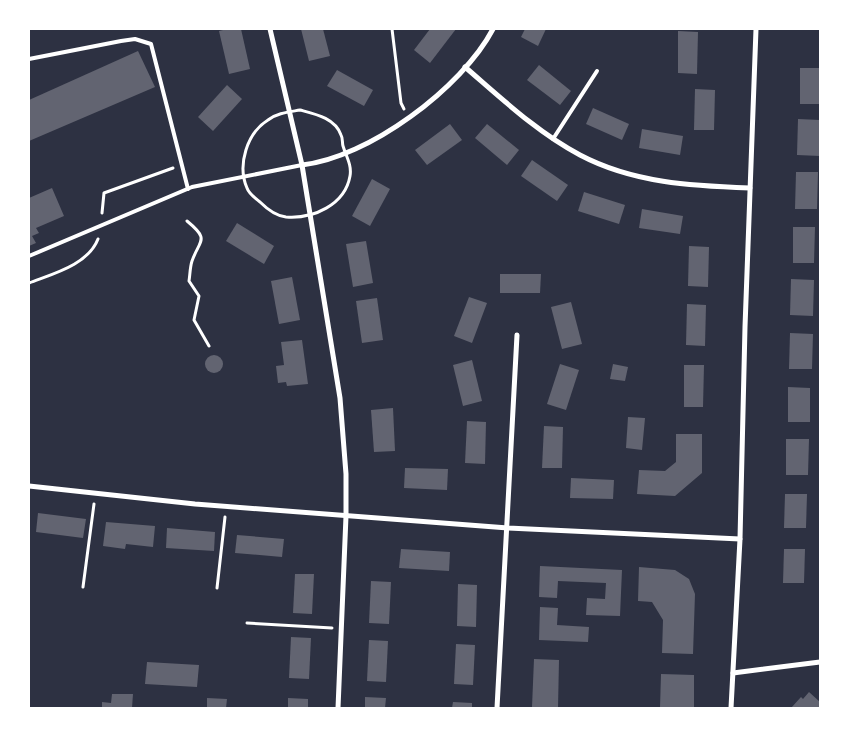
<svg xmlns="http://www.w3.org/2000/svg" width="849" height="737" font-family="Signika,sans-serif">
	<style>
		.building { fill: #626471 }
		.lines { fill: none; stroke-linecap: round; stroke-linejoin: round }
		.path { stroke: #fff; stroke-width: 3 }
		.service { stroke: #fff; stroke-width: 4 }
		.minor { stroke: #fff; stroke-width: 5 }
	</style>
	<rect width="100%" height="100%" fill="#2d3142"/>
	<g class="building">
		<polygon points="227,29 241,29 250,69 229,74 219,31"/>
		<polygon points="301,29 323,29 330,56 309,61"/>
		<polygon points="430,29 456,29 430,63 414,50"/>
		<polygon points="525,29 546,29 538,46 521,37"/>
		<polygon points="678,31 698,32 697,74 678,73"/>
		<polygon points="138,51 155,87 29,141 29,100"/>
		<polygon points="539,65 571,91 560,105 527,80"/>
		<rect x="800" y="68" width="20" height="36"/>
		<polygon points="337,70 373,90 364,106 327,86"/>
		<polygon points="227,85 242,99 213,131 198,117"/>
		<polygon points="695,89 715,90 714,130 694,130"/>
		<polygon points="593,108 629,124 622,140 586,124"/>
		<polygon points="798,119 820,120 820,156 797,155"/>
		<polygon points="450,124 462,140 427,165 415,150"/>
		<polygon points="487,124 519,150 507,165 475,138"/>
		<polygon points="642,129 683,136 680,155 639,148"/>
		<polygon points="532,160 568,185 557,201 521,176"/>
		<polygon points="796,172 818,172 817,209 795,209"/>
		<polygon points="372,179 390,189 370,226 352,216"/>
		<polygon points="52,188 64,216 36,228 39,233 32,236 36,243 29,246 29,198"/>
		<polygon points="584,192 625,205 619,224 578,211"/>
		<polygon points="642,209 683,216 680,234 639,228"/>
		<polygon points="237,223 274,246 264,264 226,241"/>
		<polygon points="793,227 815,227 814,263 793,263"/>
		<polygon points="366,241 373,283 353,287 346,244"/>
		<polygon points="689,246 709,247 708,287 688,286"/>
		<polygon points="500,274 541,274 540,293 500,293"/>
		<polygon points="292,277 300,320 279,324 271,281"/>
		<polygon points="791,279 814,280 813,316 790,315"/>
		<polygon points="469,297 487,303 472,343 454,336"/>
		<polygon points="377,298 383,340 362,343 356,301"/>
		<polygon points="571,302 582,344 562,349 551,307"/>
		<polygon points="687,304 706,305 705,346 686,345"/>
		<polygon points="790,333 813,334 812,369 789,369"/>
		<polygon points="302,340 308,384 287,386 286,382 278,383 276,366 284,365 281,342"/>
		<circle cx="214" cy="364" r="9"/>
		<polygon points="472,360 482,401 463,406 453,365"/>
		<polygon points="560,364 579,370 566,410 547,404"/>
		<polygon points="613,364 628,367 625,381 610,379"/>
		<polygon points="684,365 704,365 703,407 684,407"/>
		<polygon points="788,387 810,388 810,422 788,422"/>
		<polygon points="393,408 395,451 374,452 371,410"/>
		<polygon points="628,417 645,418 642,450 626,448"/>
		<polygon points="467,421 486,422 485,464 465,463"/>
		<polygon points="544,426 563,427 562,468 542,468"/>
		<polygon points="676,434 702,434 702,473 675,496 637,494 639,470 665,471 676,462"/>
		<polygon points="786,439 809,439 808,475 786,475"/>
		<polygon points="405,468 448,469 447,490 404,488"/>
		<polygon points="571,478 614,480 613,499 570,498"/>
		<polygon points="785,494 807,494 806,528 784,528"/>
		<polygon points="38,513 86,519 83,538 36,532"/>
		<polygon points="106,522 155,526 153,547 126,544 125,549 103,546"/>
		<polygon points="167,528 215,532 214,551 166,548"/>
		<polygon points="237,535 284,539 282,557 235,553"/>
		<polygon points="401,549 450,552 449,571 399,568"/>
		<polygon points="784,549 805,549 804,583 783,583"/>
		<polygon points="540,566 622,570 620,616 586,615 587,598 605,599 606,583 558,581 557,598 539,597"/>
		<polygon points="639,567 675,570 689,579 695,594 693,654 662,653 663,620 652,602 638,601"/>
		<polygon points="295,574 314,574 312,614 293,613"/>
		<polygon points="371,581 391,582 389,624 369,623"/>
		<polygon points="458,584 477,585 476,627 457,626"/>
		<polygon points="540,607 558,608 557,625 589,627 588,642 539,640"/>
		<polygon points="291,637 311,638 309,679 289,678"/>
		<polygon points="369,640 388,641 386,682 367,681"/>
		<polygon points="456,644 475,645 473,685 454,684"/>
		<polygon points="534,659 559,660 558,708 532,707"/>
		<polygon points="147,662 199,665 197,687 145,684"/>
		<polygon points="661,674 694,675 694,708 660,708"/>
		<polygon points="809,692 820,702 820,708 791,708 801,697 803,699"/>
		<polygon points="112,694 133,694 132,708 102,708 102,702 111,703"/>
		<polygon points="365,697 386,698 385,708 365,708"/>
		<polygon points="207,698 227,699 226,708 207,708"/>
		<polygon points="288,698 308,699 308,708 288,708"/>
		<polygon points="453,702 472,703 472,708 452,708"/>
	</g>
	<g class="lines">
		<g class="path">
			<polyline points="392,29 401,103 404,109"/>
			<path d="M300,110C315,114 335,118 341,135C343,138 342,143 343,146C346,156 352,165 350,176C345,205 313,219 286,217C276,216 266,208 260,202C255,198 249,194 247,188C237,165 247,133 268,120C277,113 289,112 300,110Z"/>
			<polyline points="102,213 104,193 173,168"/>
			<path d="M187,221C210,240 200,239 192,261C190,267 190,275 189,281L199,296L194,320L209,346"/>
			<path d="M29,283C52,274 88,265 98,239"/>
			<polyline points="83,587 94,504"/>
			<polyline points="217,588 225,517"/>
			<polyline points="247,623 332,628"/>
		</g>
		<g class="service">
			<polyline points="29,59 121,41 135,39 151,44 188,189"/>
			<polyline points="553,139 597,71"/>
			<polyline points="29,256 192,187 302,165"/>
		</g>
		<g class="minor">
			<polyline points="270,29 302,165 340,398 346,474 346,516 338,708"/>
			<path d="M465,67C501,98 538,133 580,155C633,183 692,186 750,188"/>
			<path d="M302,165C368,158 462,88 493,29"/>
			<polyline points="29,486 195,504 508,528 740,539"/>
			<polyline points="733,673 820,662"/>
			<polyline points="497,708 517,335"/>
			<polyline points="731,708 740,539 745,327 756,29"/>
		</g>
	</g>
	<rect width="849" height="737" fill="none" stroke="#ffffff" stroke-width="60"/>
</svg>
